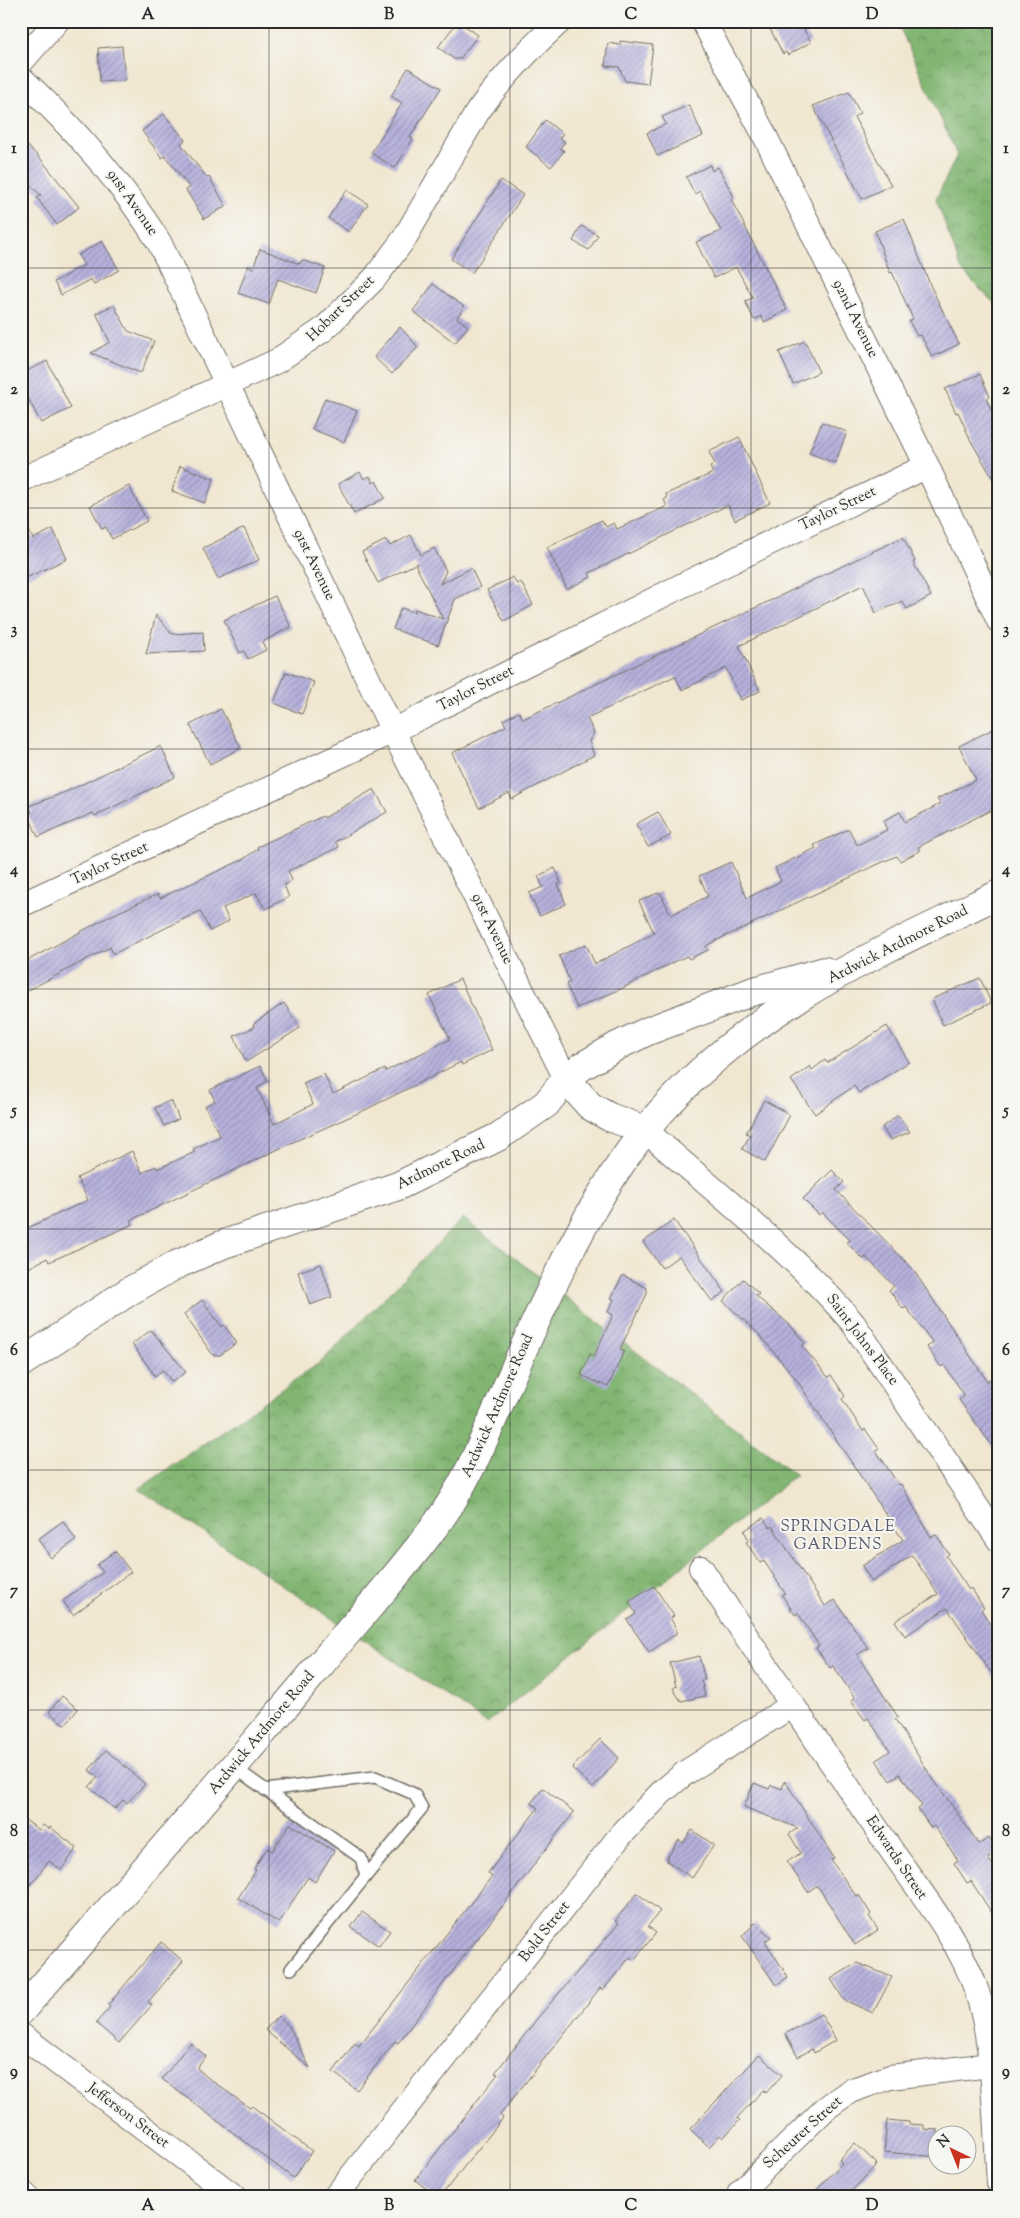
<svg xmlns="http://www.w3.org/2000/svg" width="1020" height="2218" font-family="'Sorts Mill Goudy',serif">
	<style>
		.forest { fill: url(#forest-crowns); stroke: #56704e }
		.building { fill: url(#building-hatch) }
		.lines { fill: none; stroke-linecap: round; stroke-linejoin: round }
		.lane-casing { stroke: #706d65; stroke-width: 14 }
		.street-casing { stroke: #706d65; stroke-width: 26 }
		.secondary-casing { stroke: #706d65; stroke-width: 30 }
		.highway-casing { stroke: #706d65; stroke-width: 30 }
		.lane { stroke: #fff; stroke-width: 11 }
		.street { stroke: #fff; stroke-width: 24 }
		.secondary { stroke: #fff; stroke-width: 28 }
		.highway { stroke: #fff; stroke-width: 28 }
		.grid { fill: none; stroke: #2b2b2b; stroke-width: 1; stroke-opacity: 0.55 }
		.labels { text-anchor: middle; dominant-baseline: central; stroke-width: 4; stroke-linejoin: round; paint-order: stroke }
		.street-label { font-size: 15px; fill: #2b2b2b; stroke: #f6f6f2 }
		.neighbourhood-label { font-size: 16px; letter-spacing: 1px; fill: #5c5a69; stroke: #f6f6f2 }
		.neatline { fill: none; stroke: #2b2b2b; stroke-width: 2 }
		.grid-label { font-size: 16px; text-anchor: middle; font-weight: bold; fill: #2b2b2b }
	</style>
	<defs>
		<pattern id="forest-crowns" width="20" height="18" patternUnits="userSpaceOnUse" patternTransform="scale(1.25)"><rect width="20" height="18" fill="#82b672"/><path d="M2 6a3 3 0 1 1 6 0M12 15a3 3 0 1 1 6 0" fill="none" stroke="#6b945e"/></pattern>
		<pattern id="building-hatch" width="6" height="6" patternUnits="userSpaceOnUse" patternTransform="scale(1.25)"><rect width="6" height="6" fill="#b7b2dd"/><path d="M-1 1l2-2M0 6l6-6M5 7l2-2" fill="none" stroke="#9591b3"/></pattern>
	</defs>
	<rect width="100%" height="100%" fill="#f6f6f2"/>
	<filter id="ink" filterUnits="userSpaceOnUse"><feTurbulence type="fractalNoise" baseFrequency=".02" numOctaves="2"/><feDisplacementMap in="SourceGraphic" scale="10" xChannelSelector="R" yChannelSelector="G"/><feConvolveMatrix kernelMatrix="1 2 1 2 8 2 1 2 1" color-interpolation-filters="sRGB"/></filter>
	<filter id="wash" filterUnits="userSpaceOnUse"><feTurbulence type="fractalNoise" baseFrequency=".0096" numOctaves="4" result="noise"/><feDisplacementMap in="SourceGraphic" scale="20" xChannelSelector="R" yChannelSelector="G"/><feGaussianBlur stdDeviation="1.12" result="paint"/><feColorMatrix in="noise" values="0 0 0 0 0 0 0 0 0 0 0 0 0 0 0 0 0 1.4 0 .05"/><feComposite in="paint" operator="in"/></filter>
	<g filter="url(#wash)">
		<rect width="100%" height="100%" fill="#f1e7d1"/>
		<g class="forest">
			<polygon points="897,21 999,21 999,308 962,271 936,199 957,155"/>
			<polygon points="463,1218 796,1475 487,1723 139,1489 322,1361"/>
		</g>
		<g id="blocks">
			<g class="building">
				<polygon points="458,21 478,35 460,59 454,59 438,47"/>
				<polygon points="768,21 799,21 811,42 788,55 786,52 783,54 770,29 772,28"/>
				<polygon points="620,41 653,45 648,84 625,81 619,67 605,66 608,43 620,45"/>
				<polygon points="122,46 125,80 100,82 98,48"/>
				<polygon points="408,68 441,88 410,137 413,139 395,168 371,153 402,103 391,96"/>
				<polygon points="849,92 860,113 854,117 891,185 862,199 813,106"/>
				<polygon points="689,105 703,136 657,156 647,133 666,124 662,117"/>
				<polygon points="164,114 185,140 181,144 207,178 209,177 226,206 204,219 186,190 190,188 165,156 162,158 142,131"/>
				<polygon points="545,120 563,134 559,138 565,142 560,148 564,151 551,167 526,147"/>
				<polygon points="21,140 40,158 79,207 57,225 37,198 41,195 21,177"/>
				<polygon points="710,165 712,171 718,167 734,197 731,199 787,310 764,322 761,316 754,320 745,301 753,298 736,267 714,278 696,242 721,231 700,191 695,194 686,177"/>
				<polygon points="501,180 523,195 472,273 451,259"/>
				<polygon points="347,190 368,204 349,232 328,218"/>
				<polygon points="904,219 931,287 959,344 932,357 921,335 917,336 909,321 913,319 892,272 890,273 875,231"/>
				<polygon points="581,226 598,235 589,250 573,241"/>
				<polygon points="102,241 119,270 94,284 91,279 61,295 54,282 84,265 78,255"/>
				<polygon points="260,249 300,264 302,260 325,268 316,293 278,279 269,304 238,293 248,266 253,268"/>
				<polygon points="433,284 464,307 457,318 468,326 455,343 413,311"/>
				<polygon points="114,305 128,331 154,341 141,373 91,353 110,342 96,313"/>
				<polygon points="400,327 418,347 392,374 374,357"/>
				<polygon points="805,341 819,372 793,384 779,352"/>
				<polygon points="47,361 71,408 41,423 21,385 21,374"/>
				<polygon points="980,374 990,397 986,399 999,426 999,489 971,441 958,412 956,413 945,389"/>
				<polygon points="325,398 357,411 344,442 312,429"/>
				<polygon points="822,422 847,432 835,463 809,453"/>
				<polygon points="739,437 770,503 735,520 728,505 589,573 591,577 567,589 547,547 602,520 606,527 614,523 617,529 661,509 667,506 664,500 667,498 666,494 713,473 710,467 715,464 709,452"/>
				<polygon points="180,466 214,479 205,503 172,491"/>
				<polygon points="360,472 364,479 370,476 373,483 376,481 385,498 354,514 338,484"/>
				<polygon points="129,486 147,521 112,539 106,527 102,529 90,506"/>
				<polygon points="21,514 33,539 53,529 67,559 28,577 21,563"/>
				<polygon points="244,528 259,560 218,579 203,548"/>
				<polygon points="411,535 421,555 434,548 446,571 440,584 471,568 480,587 455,599 438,645 393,629 401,608 414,612 415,609 443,619 416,566 417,563 378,583 362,552 386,540 390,546"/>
				<polygon points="903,537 915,561 913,562 931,596 907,609 902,601 876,613 863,585 739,646 760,691 741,700 726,668 682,690 675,676 587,718 594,733 589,741 594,755 512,799 509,793 479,808 452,753 506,726 503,720 519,712 523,719"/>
				<polygon points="513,577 517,584 521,582 533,605 504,621 487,590"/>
				<polygon points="275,596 291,627 262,642 266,650 248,659 244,651 240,653 224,620"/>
				<polygon points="156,615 172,634 203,632 204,651 146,654"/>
				<polygon points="286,672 314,682 302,714 274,703"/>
				<polygon points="221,709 241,748 210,764 190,725"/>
				<polygon points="999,726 999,806 918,847 920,851 900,861 897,856 885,861 711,943 706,946 708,950 689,959 687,956 674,962 623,988 577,1008 566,984 570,982 559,956 586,944 595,964 654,933 639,901 660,892 671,915 708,896 699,876 731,862 747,898 781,881 775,868 816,848 814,845 849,829 857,845 887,830 883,821 900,812 905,822 940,804 937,799 976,780 959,746"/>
				<polygon points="161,746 175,777 95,816 93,813 38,837 28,814 32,812 29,806 68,791"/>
				<polygon points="374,789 387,812 335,842 339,847 288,871 292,880 284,885 289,897 265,909 256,893 223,908 229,921 210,931 200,911 113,954 110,947 21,994 21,964 110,916 158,894 160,898 242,860 258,849 257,847 323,816 324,818"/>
				<polygon points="658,812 671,835 648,847 636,824"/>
				<polygon points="555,868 561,883 558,884 566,904 540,916 529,893 543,887 538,876"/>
				<polygon points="980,978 991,1003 943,1025 932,999"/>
				<polygon points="460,979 492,1050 462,1065 461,1062 365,1110 291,1143 131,1220 133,1224 49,1262 47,1258 21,1272 21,1231 88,1200 77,1178 132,1151 142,1173 156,1166 157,1169 195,1152 193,1149 220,1136 205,1106 215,1101 210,1090 260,1066 268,1081 257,1088 274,1124 313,1104 303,1083 324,1074 333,1094 385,1069 386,1071 450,1039 429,995"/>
				<polygon points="284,1003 300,1028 246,1062 234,1036 255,1027 253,1024"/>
				<polygon points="887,1026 909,1062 859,1093 854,1086 815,1114 791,1080 810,1066 812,1070 825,1060 827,1063"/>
				<polygon points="171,1100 179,1119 164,1126 155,1108"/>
				<polygon points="764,1100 790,1115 765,1162 742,1149 750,1135 746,1133"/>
				<polygon points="898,1115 910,1132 890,1140 882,1127"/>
				<polygon points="832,1170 844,1182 836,1190 912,1268 987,1381 999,1373 999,1455 959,1400 965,1396 944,1365 941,1367 927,1347 933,1343 906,1307 903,1309 889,1290 894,1286 866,1257 863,1259 847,1243 850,1240 822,1212 819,1215 803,1199"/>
				<polygon points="674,1220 725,1292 712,1301 679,1256 662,1268 643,1242"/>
				<polygon points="321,1264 332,1297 310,1305 298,1272"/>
				<polygon points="623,1275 647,1288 647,1294 620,1349 624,1351 608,1387 581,1375 590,1354 594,1356 613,1315 608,1312 614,1299 611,1298"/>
				<polygon points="743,1279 759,1294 756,1296 790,1325 805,1343 802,1346 828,1377 831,1375 845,1396 842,1399 863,1431 865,1429 879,1449 876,1451 899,1485 901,1484 931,1537 936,1535 949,1554 946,1556 969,1590 971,1588 984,1608 981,1610 999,1636 999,1684 947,1608 905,1636 895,1621 938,1594 912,1555 872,1582 862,1566 903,1540 796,1379 758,1333 723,1301"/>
				<polygon points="202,1300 222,1327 224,1325 237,1343 220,1355 213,1355 184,1314"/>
				<polygon points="151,1330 186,1372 172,1382 163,1370 155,1376 132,1344"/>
				<polygon points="763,1518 770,1528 772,1526 825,1606 835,1600 868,1648 857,1655 898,1717 895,1719 929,1773 979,1844 989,1838 998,1852 988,1858 999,1875 999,1924 971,1881 967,1883 954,1863 958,1860 934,1826 931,1828 918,1809 922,1806 900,1774 890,1781 876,1760 890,1751 868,1718 865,1720 851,1701 855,1698 833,1666 830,1668 816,1648 819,1646 798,1613 795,1615 782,1595 785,1593 764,1561 760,1563 746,1542 749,1540 744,1531"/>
				<polygon points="63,1521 76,1540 51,1558 38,1539"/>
				<polygon points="115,1551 131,1572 73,1615 63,1601 103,1572 97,1565"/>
				<polygon points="654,1586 674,1616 670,1618 676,1628 676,1634 649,1652 627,1620 636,1614 629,1602"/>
				<polygon points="699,1656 705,1680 701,1680 705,1696 681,1701 673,1689 676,1686 670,1663"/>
				<polygon points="62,1696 78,1709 65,1725 49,1712"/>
				<polygon points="600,1739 619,1758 593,1788 572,1768"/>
				<polygon points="106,1750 145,1784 127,1803 123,1800 115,1809 89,1787 98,1777 89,1770"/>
				<polygon points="785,1781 834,1858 831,1860 856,1896 859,1895 871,1914 869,1916 878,1930 855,1945 819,1888 816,1886 808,1892 787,1862 801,1853 789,1834 798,1828 744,1807 754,1783 769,1789 771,1785 782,1789"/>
				<polygon points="543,1788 574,1812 398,2043 395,2041 357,2090 333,2072 355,2043 359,2046 492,1876 488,1873 538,1808 531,1803"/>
				<polygon points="21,1817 39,1830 43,1825 49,1829 50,1827 77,1848 61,1870 49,1861 21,1897"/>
				<polygon points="290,1824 334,1851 315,1882 308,1877 279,1923 238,1898 256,1870 254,1869 263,1854 268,1848 272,1851"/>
				<polygon points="692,1830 714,1845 692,1878 667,1861 667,1858 679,1840 683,1843"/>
				<polygon points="637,1893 660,1911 648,1926 656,1933 634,1960 630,1957 603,1990 600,1988 500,2115 503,2118 440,2197 437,2197 415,2180 498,2074 495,2073 536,2020 619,1923 615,1921"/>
				<polygon points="362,1912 390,1931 379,1946 351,1927"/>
				<polygon points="755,1923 771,1937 765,1941 788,1977 776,1985 742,1936"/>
				<polygon points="161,1942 183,1961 148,2002 152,2005 119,2043 96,2023 110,2007 108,2005"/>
				<polygon points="857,1963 892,1977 873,2013 844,2000 831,1979"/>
				<polygon points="821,2014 836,2040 814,2053 812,2049 798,2057 785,2034"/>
				<polygon points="278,2016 289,2026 310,2068 265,2030"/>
				<polygon points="190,2043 206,2056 197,2068 208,2078 250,2108 252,2106 312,2151 293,2178 162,2079"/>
				<polygon points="759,2055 782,2075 766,2093 763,2090 737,2118 740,2120 723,2138 720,2135 709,2147 690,2129"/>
				<polygon points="887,2120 909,2122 909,2124 924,2125 924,2129 938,2130 938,2157 884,2152"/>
				<polygon points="855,2143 877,2164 846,2197 810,2197 842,2163 839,2160"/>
			</g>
		</g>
	</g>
	<g filter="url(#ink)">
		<use href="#blocks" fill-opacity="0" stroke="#706d65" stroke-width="1"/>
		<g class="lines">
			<defs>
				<g id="lane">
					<polyline points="235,1768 361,1858 366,1876 291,1969"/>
					<polyline points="265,1790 375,1777 414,1794 422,1808 366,1876"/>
				</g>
				<g id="street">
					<polyline points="703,21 763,132 927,466 999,621"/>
					<polyline points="21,62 57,21"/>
					<path d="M21,78C74,128 120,180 159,242L393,731L566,1079"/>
					<path d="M21,480L277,361L324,329L374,279L404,239L478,111C502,78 530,48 560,21"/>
					<polyline points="21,905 393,731 687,583 927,466"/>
					<path d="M645,1130C716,1193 791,1250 853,1323L999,1540"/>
					<path d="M701,1568C761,1660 823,1750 885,1841C916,1887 960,1939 977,1992C995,2047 995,2125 999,2183"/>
					<polyline points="21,2035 235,2197"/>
					<polyline points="740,2192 826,2108 850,2091 890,2077 990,2065"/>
					<polyline points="335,2197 620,1836 662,1792 685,1773 791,1706"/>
				</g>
				<g id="secondary">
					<polyline points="566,1079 590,1106 609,1117 645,1130"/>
					<polyline points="21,1363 128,1292 176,1265 224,1244 398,1186 498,1137 546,1104 566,1079 581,1067 617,1046 648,1031 751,992 825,971"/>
					<path d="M21,2011C121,1896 222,1782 320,1665C357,1620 397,1577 432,1530C470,1481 490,1424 515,1368C527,1340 540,1312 553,1285C579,1231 609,1175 647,1128C742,1012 868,957 999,894"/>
				</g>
				<polyline id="highway" points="21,2194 24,2197"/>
			</defs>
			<use href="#lane" class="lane-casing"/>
			<use href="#street" class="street-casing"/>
			<use href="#secondary" class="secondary-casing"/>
			<use href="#highway" class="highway-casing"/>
			<use href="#lane" class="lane"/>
			<use href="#street" class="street"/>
			<use href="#secondary" class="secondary"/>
			<use href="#highway" class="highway"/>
		</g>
	</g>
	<path class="grid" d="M269,21V2197M510,21V2197M751,21V2197M21,268H999M21,508H999M21,749H999M21,989H999M21,1229H999M21,1470H999M21,1710H999M21,1950H999"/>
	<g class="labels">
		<g class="street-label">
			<text transform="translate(132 203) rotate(55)">91st Avenue</text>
			<text transform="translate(341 309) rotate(-44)">Hobart Street</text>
			<text transform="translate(855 319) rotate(64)">92nd Avenue</text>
			<text transform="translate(838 509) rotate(-26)">Taylor Street</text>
			<text transform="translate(314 565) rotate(64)">91st Avenue</text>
			<text transform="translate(476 689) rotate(-27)">Taylor Street</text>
			<text transform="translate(110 864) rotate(-25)">Taylor Street</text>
			<text transform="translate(492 929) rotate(64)">91st Avenue</text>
			<text transform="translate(898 945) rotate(-27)">Ardwick Ardmore Road</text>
			<text transform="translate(441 1165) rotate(-26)">Ardmore Road</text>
			<text transform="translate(862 1340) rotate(53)">Saint Johns Place</text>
			<text transform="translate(498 1406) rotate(-66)">Ardwick Ardmore Road</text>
			<text transform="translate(262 1733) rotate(-50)">Ardwick Ardmore Road</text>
			<text transform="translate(896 1858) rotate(56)">Edwards Street</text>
			<text transform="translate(545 1932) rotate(-52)">Bold Street</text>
			<text transform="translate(128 2116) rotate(37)">Jefferson Street</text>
			<text transform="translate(803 2133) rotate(-42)">Scheurer Street</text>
		</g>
		<g class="neighbourhood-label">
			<text x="838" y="1527">SPRINGDALE<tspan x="838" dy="18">GARDENS</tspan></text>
		</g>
	</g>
	<rect width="1020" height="2218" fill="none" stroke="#f6f6f2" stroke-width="55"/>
	<g transform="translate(952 2150) rotate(317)"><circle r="24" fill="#f6f6f2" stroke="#a5a5a2"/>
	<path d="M0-4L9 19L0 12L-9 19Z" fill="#c8321e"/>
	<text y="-8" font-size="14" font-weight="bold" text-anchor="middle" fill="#2b2b2b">N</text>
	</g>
	<rect x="28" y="28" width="964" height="2162" class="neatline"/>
	<g class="grid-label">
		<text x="148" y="19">A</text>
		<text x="389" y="19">B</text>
		<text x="631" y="19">C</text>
		<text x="872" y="19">D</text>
		<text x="14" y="153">1</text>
		<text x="1006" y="153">1</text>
		<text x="14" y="394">2</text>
		<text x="1006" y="394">2</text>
		<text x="14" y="634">3</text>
		<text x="1006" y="634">3</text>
		<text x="14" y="874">4</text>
		<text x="1006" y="874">4</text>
		<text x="14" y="1115">5</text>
		<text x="1006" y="1115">5</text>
		<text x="14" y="1355">6</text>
		<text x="1006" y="1355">6</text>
		<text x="14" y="1595">7</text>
		<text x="1006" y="1595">7</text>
		<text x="14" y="1836">8</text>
		<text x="1006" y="1836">8</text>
		<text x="14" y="2076">9</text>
		<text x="1006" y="2076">9</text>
		<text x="148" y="2210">A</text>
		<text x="389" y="2210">B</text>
		<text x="631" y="2210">C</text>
		<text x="872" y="2210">D</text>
	</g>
</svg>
